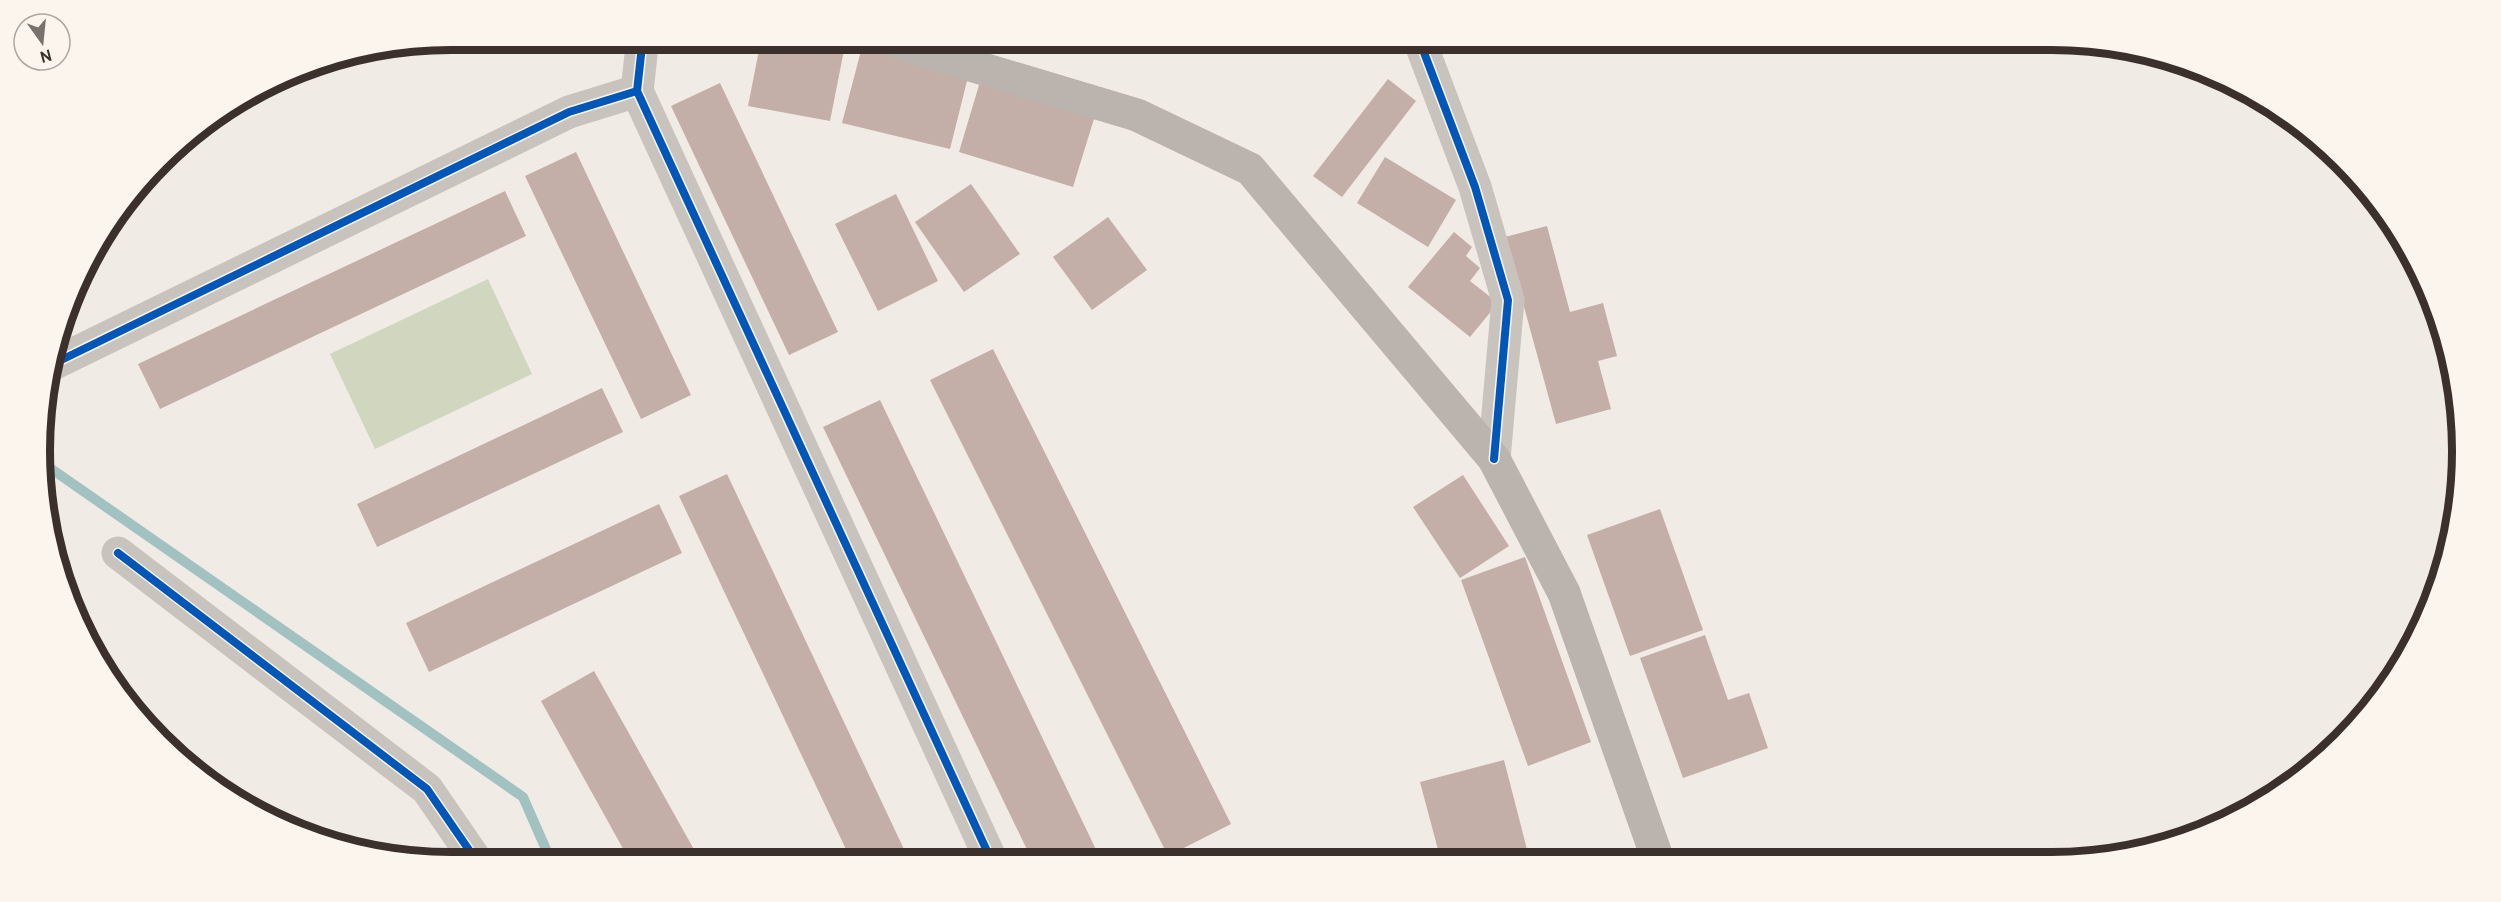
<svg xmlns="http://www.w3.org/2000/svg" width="2501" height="902" font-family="Overpass,sans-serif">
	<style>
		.green { fill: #d1d6bf }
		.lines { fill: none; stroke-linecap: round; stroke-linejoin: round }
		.stream { stroke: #a1c2c1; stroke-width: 10 }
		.building { fill: #c3afa7 }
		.street { stroke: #c9c3be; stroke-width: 33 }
		.secondary { stroke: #bab3ae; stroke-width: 33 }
		.cycleway-casing { stroke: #fbf5ee; stroke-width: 11 }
		.cycleway { stroke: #0057b8; stroke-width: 8 }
		.rim { fill: none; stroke: #3b302b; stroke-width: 8 }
	</style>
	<rect width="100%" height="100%" fill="#f0ebe5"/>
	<polygon class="green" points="488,279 532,374 375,449 330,354"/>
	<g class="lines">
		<polyline class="stream" points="40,461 523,797 552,863"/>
	</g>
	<g class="building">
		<polygon points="760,45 845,45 830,121 748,106"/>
		<polygon points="862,47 969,73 950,149 842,123"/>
		<polygon points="982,75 1097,109 1073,187 959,152"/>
		<polygon points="1388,79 1416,101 1342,197 1313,176"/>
		<polygon points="720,83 838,332 789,355 671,106"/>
		<polygon points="576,152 691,395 641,419 525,176"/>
		<polygon points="1385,157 1456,200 1428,247 1357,203"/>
		<polygon points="971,184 1020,254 964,292 915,222"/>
		<polygon points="505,191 526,236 160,409 138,364"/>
		<polygon points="896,194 938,281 878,311 835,224"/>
		<polygon points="1108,217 1147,270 1092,310 1053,257"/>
		<polygon points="1547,226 1570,312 1603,303 1617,356 1598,361 1611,409 1556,424 1505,237"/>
		<polygon points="1454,232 1472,247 1466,256 1480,268 1470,281 1498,303 1470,337 1408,287"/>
		<polygon points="993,349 1231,824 1168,856 930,380"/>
		<polygon points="602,388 623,432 377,547 357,504"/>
		<polygon points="880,400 1102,862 1033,862 823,427"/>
		<polygon points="727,474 910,862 852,862 679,496"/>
		<polygon points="1463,475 1509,546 1460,578 1413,507"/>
		<polygon points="659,504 682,553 429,672 406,623"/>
		<polygon points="1660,509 1703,630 1630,656 1587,535"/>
		<polygon points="1525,557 1591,742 1528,766 1461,580"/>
		<polygon points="1705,635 1728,700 1749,693 1768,748 1683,778 1640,658"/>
		<polygon points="594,671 701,862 631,863 541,701"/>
		<polygon points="1504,760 1530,861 1441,861 1420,782"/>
	</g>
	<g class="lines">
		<g class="street">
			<polyline points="1420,42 1475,187 1508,300 1494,459"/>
			<polyline points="642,46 637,91 992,862"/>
			<polyline points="53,364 569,112 637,91"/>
			<polyline points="118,553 427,789 478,863"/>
		</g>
		<polyline class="secondary" points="900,44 1137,115 1250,169 1494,459 1564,593 1658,860"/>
		<defs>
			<g id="cycleway">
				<polyline points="1420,42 1475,187 1508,300 1494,459"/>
				<polyline points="642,46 637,91 992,862"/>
				<polyline points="53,364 569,112 637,91"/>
				<polyline points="118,553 427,789 478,863"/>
			</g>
		</defs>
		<use href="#cycleway" class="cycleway-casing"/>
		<use href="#cycleway" class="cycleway"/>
	</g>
	<path d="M0 0H2501V902H0ZM451 50H2051A401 401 0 0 1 2452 451V451A401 401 0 0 1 2051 852H451A401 401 0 0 1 50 451V451A401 401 0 0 1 451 50Z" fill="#fbf5ee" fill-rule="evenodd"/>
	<path class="rim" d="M451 50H2051A401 401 0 0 1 2452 451V451A401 401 0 0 1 2051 852H451A401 401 0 0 1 50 451V451A401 401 0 0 1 451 50Z"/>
	<g transform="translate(42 42) rotate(165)"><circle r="28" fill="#fbf5ee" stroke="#aea6a0" stroke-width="1.5"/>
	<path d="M0-4.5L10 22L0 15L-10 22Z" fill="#7a716c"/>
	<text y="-9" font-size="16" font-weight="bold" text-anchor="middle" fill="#3b302b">N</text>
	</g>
</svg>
